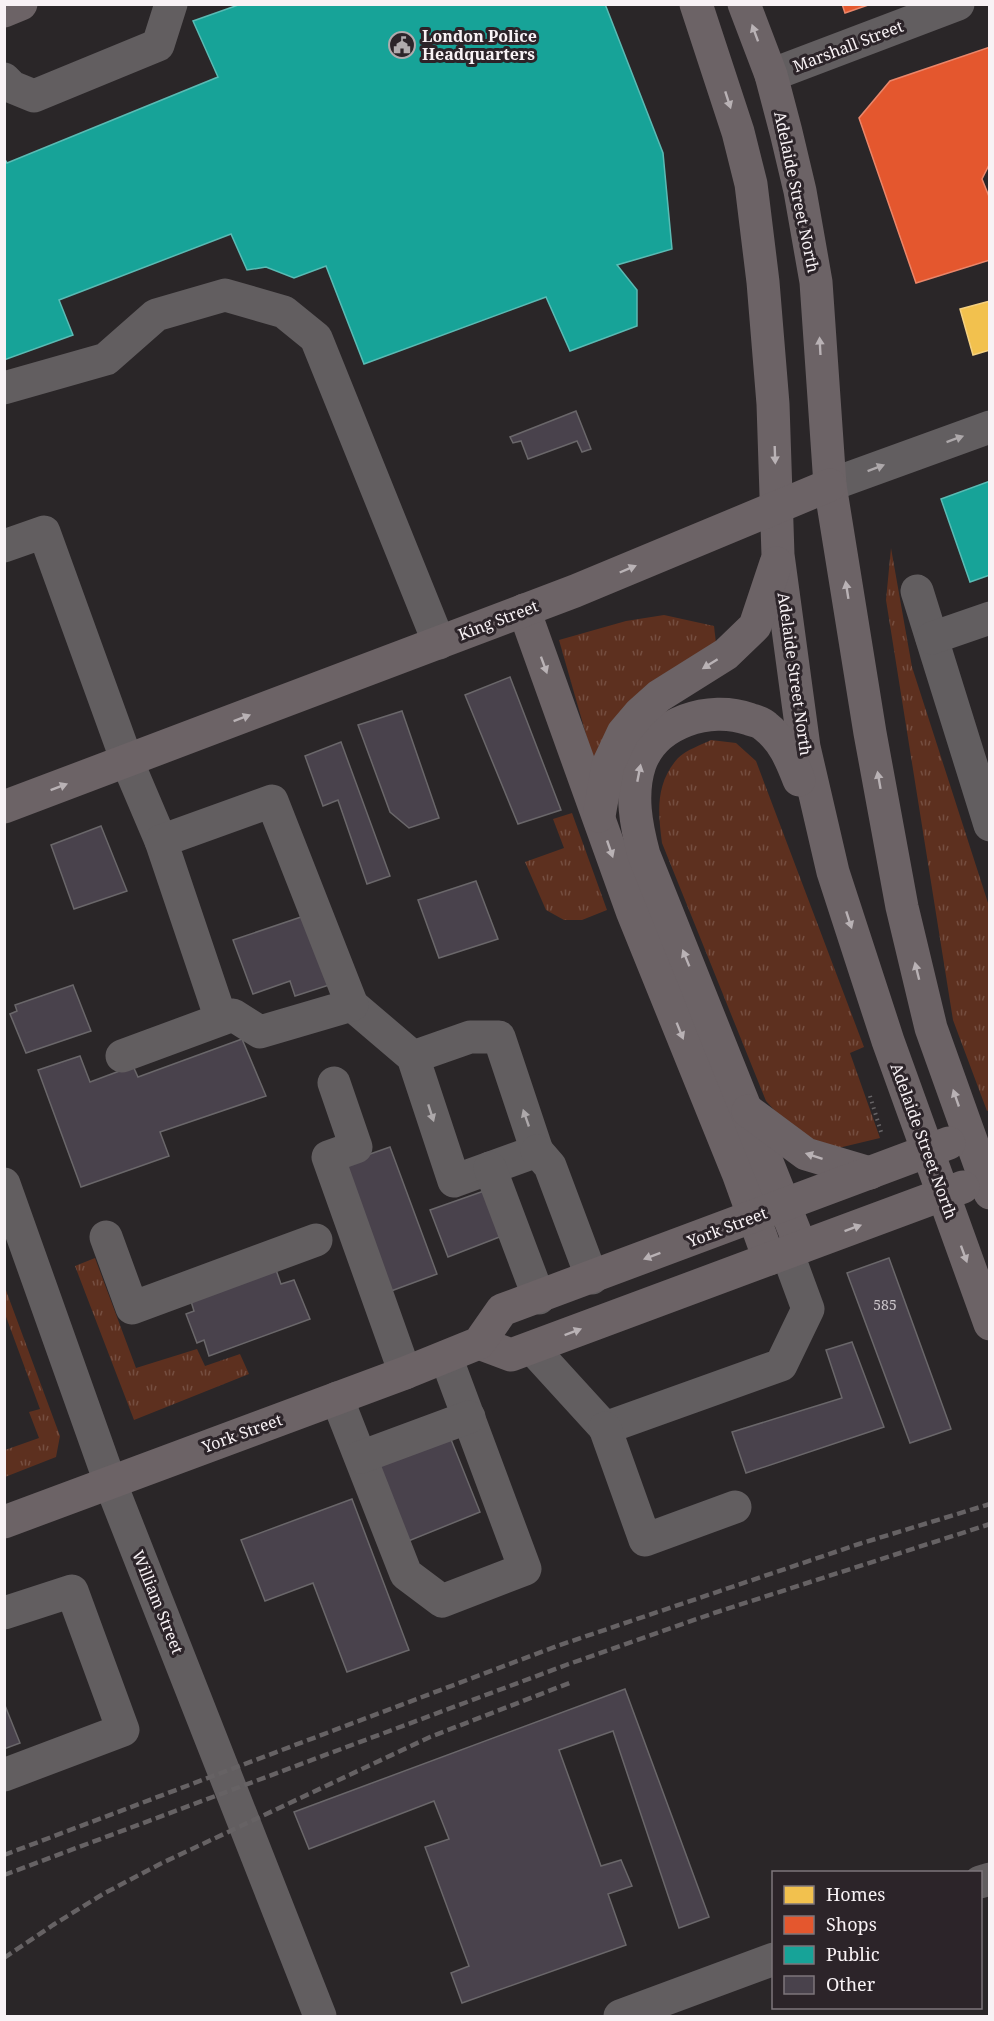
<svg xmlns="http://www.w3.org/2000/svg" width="994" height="2021" font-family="'Noto Serif',serif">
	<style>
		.grass { fill: url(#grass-tufts) }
		.homes { fill: #f2c14e; stroke: #f4d080; stroke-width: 1.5 }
		.shops { fill: #e4572e; stroke: #ea866a; stroke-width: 1.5 }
		.public { fill: #17a398; stroke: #5abbb4; stroke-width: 1.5 }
		.building { fill: #49424c; stroke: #6a676a; stroke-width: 1.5 }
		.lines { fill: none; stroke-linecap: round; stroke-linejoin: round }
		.path { stroke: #676466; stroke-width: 4; stroke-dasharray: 1.5 4.5; stroke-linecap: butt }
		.minor { stroke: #625e60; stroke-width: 33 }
		.major { stroke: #6c6366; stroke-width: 33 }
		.rail { stroke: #666264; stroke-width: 4.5; stroke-dasharray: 9 4.5; stroke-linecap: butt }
		.oneway { fill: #b9b2b5 }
		.oneway2 { fill: #ada8aa }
		.labels { text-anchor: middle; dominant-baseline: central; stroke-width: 6; stroke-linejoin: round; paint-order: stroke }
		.number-label { font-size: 14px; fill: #ccc6cb }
		.poi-label { font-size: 16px; font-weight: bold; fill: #f8f2f5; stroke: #2c2429; text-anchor: start }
		.street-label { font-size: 16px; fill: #f8f2f5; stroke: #2c2429 }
	</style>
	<defs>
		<pattern id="grass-tufts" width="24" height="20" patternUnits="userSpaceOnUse" patternTransform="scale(1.5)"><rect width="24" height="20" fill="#5d301f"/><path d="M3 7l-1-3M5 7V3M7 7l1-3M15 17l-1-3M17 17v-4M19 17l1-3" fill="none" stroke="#754e40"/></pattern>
	</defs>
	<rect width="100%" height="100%" fill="#2a2628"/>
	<g class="grass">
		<polygon points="891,548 912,667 989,906 990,1110 987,1111 953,1020 886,600"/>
		<polygon points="664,615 714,626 716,643 593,759 559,640 626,621"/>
		<path d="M711,740L736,743L756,761L864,1047L850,1053L880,1138L830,1150L794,1132L766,1101L662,843C658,812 655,784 678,758C686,750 701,745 711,740Z"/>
		<polygon points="572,813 607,910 582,920 564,920 546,910 525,862 564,848 553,819"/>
		<polygon points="95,1258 136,1368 197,1349 205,1366 240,1354 249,1374 134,1420 75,1266"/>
		<polygon points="4,1285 60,1436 56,1457 5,1477 5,1450 39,1438 29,1412 40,1409 5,1314"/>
	</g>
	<polygon class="homes" points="990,301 990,350 973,355 960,309"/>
	<g class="shops">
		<polygon points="842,4 871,4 845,13"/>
		<polygon points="990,47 990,163 982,179 990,199 990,260 916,283 859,118 890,81"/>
	</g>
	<g class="public">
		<polygon points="241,4 605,4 663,153 672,249 617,265 637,290 637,326 570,351 546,297 364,364 326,266 294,278 266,267 247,270 231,234 59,300 73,335 4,360 4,158 7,163 218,77 193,21"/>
		<polygon points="990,481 990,575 970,582 941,499"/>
	</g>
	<g class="building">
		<polygon points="576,411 591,449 582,452 577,441 528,459 521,441 513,443 510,437"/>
		<polygon points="510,677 561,810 518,824 465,695"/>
		<polygon points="402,711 439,818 409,828 390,812 358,725"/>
		<polygon points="341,742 390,876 367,884 338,800 323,806 305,756"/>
		<polygon points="101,826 127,891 74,909 51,845"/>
		<polygon points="476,881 498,939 439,958 418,900"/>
		<polygon points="304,916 329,985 295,996 290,981 253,994 233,940"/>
		<polygon points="73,985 91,1031 26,1053 10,1014 17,1011 15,1005"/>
		<polygon points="242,1039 266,1096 160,1132 169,1156 81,1187 38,1070 80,1056 90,1082 133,1066 138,1077"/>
		<polygon points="390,1147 437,1274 383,1294 336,1166"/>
		<polygon points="484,1191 502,1236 448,1257 430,1210"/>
		<polygon points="889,1258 951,1429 910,1443 847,1273"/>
		<polygon points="275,1267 281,1284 294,1280 310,1319 209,1356 204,1340 197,1343 186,1314 194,1311 190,1298"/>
		<polygon points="852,1342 884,1427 746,1473 732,1432 842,1398 826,1350"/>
		<polygon points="450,1437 480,1512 401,1544 371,1468"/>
		<polygon points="352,1499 409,1650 347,1672 313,1583 265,1601 241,1540"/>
		<polygon points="625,1689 709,1917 679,1928 613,1731 559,1750 601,1866 621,1860 632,1886 608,1894 626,1945 462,2003 451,1973 469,1966 425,1847 449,1839 434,1801 309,1849 294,1812"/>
		<polygon points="4,1703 20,1743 4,1749"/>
	</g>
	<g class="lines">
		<polyline class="path" points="870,1096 882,1135"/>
		<g class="minor">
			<polyline points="771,75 958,4"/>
			<polyline points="4,79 12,87 34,96 158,45 171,4"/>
			<polyline points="4,388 106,359 156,315 225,295 284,312 316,338 439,643"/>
			<polyline points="830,485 990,427"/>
			<polyline points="4,546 44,532 127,761 161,841"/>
			<polyline points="917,591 990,825"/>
			<polyline points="932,638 990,618"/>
			<polyline points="352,1005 413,1057 454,1181 537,1151 499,1037 470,1037 413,1057"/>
			<polyline points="122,1056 233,1015 260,1032 352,1005 272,801 161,841 221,1019"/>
			<polyline points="334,1083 356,1147 328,1157 405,1373"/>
			<polyline points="537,1151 550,1166 592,1278"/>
			<polyline points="490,1168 539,1298"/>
			<polyline points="4,1184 110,1482 320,2016"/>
			<polyline points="106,1237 132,1308 316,1240"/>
			<polyline points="532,1348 605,1428 781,1365 808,1309 787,1252"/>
			<polyline points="337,1398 406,1574 442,1601 525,1569 446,1357"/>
			<polyline points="605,1428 645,1540 735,1507"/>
			<polyline points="361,1457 469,1417"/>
			<polyline points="4,1613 72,1591 123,1730 4,1775"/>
			<polyline points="980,1882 990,1879"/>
			<polyline points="620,2016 774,1959"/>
		</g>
		<g class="major">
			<polyline points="696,4 738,132 751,184 763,282 773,404 778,555 804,747 833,872 888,1041 990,1324"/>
			<polyline points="744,4 771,75 786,132 800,191 816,282 830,485 870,733 902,907 931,1028 990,1193"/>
			<polyline points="4,11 21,4"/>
			<polyline points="524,610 632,911 738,1173 769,1259"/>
			<path d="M799,780C791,759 783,740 765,726C761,722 754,721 749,719C710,705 655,722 640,764C630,794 636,825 644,855L801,1247"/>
			<polyline points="4,807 575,591 830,485"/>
			<polyline points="599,816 608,765 623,733 640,713 659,696 726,654 755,626 776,563"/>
			<polyline points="748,1111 806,1154 870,1173"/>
			<polyline points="479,1343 511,1355 963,1187"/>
			<polyline points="4,1522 405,1373 479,1343 502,1310 949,1143"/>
		</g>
		<g class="rail">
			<polyline points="4,1855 557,1646 859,1544 990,1504"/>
			<polyline points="4,1875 566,1665 714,1613 990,1524"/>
			<polyline points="4,1958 53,1925 103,1894 160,1864 430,1737 572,1682"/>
		</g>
	</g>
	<defs><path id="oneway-solid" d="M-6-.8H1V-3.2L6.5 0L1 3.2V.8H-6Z" transform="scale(1.5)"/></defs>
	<g class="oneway">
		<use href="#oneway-solid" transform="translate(755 33) rotate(-110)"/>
		<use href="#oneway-solid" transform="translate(728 100) rotate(72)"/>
		<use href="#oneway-solid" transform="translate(820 346) rotate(-93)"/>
		<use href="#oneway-solid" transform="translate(775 455) rotate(88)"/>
		<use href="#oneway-solid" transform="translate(628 569) rotate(-23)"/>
		<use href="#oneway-solid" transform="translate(847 590) rotate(-99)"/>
		<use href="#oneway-solid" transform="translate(710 664) rotate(148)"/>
		<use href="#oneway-solid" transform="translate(544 665) rotate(70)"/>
		<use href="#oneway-solid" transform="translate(242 718) rotate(-21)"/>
		<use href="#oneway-solid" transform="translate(639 773) rotate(-79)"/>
		<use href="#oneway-solid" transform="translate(879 780) rotate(-100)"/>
		<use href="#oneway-solid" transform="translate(59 787) rotate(-21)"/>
		<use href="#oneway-solid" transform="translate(610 849) rotate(71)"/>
		<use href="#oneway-solid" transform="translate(849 920) rotate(72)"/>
		<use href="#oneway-solid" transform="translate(686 958) rotate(-112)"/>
		<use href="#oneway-solid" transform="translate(917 971) rotate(-104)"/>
		<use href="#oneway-solid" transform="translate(680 1031) rotate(68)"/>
		<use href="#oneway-solid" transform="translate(956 1098) rotate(-109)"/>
		<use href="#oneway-solid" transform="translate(814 1156) rotate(-162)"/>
		<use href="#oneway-solid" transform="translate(853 1228) rotate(-20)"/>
		<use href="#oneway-solid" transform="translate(964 1254) rotate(70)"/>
		<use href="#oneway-solid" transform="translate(652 1256) rotate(159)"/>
		<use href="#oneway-solid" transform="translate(573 1332) rotate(-21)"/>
	</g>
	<g class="oneway2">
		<use href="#oneway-solid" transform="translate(955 439) rotate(-20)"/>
		<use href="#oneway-solid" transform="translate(876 468) rotate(-21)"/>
		<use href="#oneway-solid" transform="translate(431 1113) rotate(72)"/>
		<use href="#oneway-solid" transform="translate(526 1118) rotate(-109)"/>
	</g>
	<defs>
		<symbol id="civic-ring" viewBox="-11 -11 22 22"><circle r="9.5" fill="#2c2429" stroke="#b0abad" stroke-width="1.5"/><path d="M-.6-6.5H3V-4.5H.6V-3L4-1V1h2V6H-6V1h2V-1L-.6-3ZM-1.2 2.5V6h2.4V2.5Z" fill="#b0abad"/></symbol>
	</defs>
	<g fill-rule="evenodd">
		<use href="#civic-ring" x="387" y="30" width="30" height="30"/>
	</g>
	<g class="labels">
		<g class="number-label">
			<text x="885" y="1304">585</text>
		</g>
		<g class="poi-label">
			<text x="422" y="36">London Police<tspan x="422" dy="18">Headquarters</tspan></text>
		</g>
		<g class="street-label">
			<text transform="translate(848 46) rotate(-21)">Marshall Street</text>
			<text transform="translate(797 192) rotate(78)">Adelaide Street North</text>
			<text transform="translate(498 620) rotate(-21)">King Street</text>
			<text transform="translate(795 674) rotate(82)">Adelaide Street North</text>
			<text transform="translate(924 1141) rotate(70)">Adelaide Street North</text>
			<text transform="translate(727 1227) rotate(-21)">York Street</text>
			<text transform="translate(242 1433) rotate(-20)">York Street</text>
			<text transform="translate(158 1602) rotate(68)">William Street</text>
		</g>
	</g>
	<rect width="994" height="2021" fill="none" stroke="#f8f2f5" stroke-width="12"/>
	<rect x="772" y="1871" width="210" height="138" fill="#2c2429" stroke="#7e767b" stroke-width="1.5"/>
	<rect x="784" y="1886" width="30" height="18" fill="#f2c14e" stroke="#7e767b" stroke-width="1.5"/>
	<text x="826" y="1901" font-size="18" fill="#f8f2f5">Homes</text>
	<rect x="784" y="1916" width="30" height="18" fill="#e4572e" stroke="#7e767b" stroke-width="1.5"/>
	<text x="826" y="1931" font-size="18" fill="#f8f2f5">Shops</text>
	<rect x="784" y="1946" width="30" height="18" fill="#17a398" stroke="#7e767b" stroke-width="1.5"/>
	<text x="826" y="1961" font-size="18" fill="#f8f2f5">Public</text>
	<rect x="784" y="1976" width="30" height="18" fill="#49424c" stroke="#7e767b" stroke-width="1.5"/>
	<text x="826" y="1991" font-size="18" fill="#f8f2f5">Other</text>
</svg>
